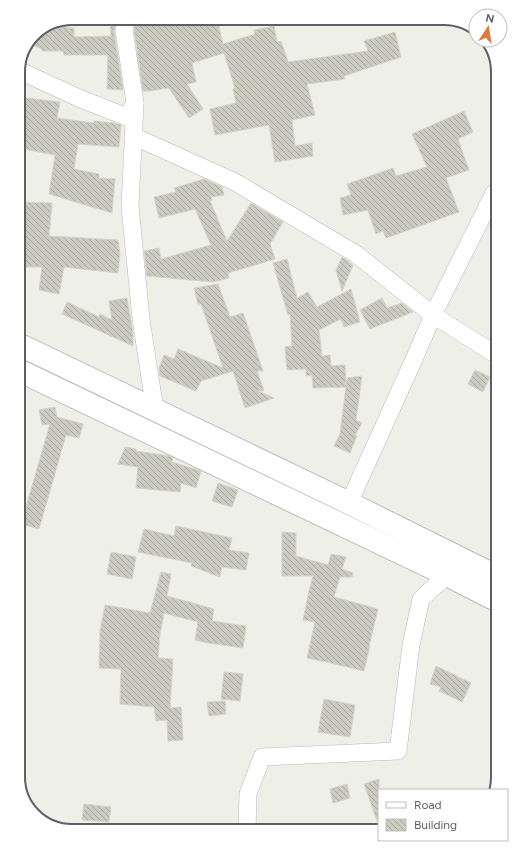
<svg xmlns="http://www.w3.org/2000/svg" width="516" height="849" font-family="Figtree,sans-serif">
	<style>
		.wetland { fill: url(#wetland-marsh) }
		.building { fill: url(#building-back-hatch); stroke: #d4d4c4 }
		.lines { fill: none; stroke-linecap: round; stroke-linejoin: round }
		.street-casing { stroke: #b8b9bf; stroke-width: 18 }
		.secondary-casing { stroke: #b9bac1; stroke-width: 24 }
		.street { stroke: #fff; stroke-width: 17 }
		.secondary { stroke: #fff; stroke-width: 22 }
		.rim { fill: none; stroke: #5e5f66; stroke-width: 2 }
	</style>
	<defs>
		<pattern id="wetland-marsh" width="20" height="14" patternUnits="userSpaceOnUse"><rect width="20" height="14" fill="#c4e5ce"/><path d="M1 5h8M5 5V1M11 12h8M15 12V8" fill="none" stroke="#a2bdab"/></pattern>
		<pattern id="building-back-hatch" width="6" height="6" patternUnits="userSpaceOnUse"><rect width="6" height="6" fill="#cbcbc2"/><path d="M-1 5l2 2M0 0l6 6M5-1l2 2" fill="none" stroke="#a8a8a1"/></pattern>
	</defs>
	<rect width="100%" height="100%" fill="#eeefe6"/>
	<polygon class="wetland" points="444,18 448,18 474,27 476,29 476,37"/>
	<g class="building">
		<polygon points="110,18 117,18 114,31 123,90 107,89 108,55 64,55 63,51 42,51 42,49 29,44 34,34 66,20 67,28 74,28 74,37 111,36"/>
		<polygon points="137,18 147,18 148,25 170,18 217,18 223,44 255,34 254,30 274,26 277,42 281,41 288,62 368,51 364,41 395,32 401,57 344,76 345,79 307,84 315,115 292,120 295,146 312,143 313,156 275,162 269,125 215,135 210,109 236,103 233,89 235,88 224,53 192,63 196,82 187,84 203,109 189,118 169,88 149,91 143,91 134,30"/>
		<polygon points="18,97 60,102 57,118 94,123 94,121 114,123 121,125 119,147 78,144 74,169 99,174 99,178 115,179 112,213 49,194 55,155 18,148"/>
		<polygon points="464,111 473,132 458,139 469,170 446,178 459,212 386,238 383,231 376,234 368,210 343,215 340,198 351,195 347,184 393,168 396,176 427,167 412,134"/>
		<polygon points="204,179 222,187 224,195 211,197 212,200 210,201 227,241 251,203 283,222 270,244 275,259 228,273 229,278 213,282 147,276 144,251 159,248 161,259 211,245 195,209 159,218 154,197 176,192 174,188"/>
		<polygon points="18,202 52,203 49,236 118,240 120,254 118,273 64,267 59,294 39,290 42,267 18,267"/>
		<polygon points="342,257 353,265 342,291 336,270"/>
		<polygon points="287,259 297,298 308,292 317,307 351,289 360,322 344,327 341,319 319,330 322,356 330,355 331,366 345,365 346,387 313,388 312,375 306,376 306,369 287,370 285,347 292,346 290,314 288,315 273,263"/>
		<polygon points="218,284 230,317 243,313 263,371 257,371 264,391 258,391 274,398 245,408 233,371 201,381 196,391 160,376 159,368 164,355 174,359 178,349 223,368 201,304 198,304 194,288"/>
		<polygon points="127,298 133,333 133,346 62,314 67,302 99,317 100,314 112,320 109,301"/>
		<polygon points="382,298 387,308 402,303 413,312 370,329 360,310"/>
		<polygon points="475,370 490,377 483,392 468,384"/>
		<polygon points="362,376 356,420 362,423 355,435 357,436 350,453 334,446 340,434 347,378"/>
		<polygon points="55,407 57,417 83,424 79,438 66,435 39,529 21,524 50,424 42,425 39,410"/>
		<polygon points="125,447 136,449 136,451 169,456 173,458 172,462 201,471 196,488 181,483 180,492 136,488 138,467 118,464"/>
		<polygon points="218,483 238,490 232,507 212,501"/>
		<polygon points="176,526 232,538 229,550 249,553 246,570 222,567 220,577 191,566 192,563 138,552 144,529 174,536"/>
		<polygon points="282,532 296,533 296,556 328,565 331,554 346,557 342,569 353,573 352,577 340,577 334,597 378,609 369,646 370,646 364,671 322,661 307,658 315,622 303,620 309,591 313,576 282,576"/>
		<polygon points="111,552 136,557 132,579 107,574"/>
		<polygon points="161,572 171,574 167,596 214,609 212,621 246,626 243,648 208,643 195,640 198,622 164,613 160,634 158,658 173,659 170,708 181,707 183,740 168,741 167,720 156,721 154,707 120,704 121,669 99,668 100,631 105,605 150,613"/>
		<polygon points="436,666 471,683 462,702 439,691 441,687 430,684"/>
		<polygon points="224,672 243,674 240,701 221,699"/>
		<polygon points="324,699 355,705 350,737 318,732"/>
		<polygon points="225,701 226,714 209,716 207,702"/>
		<polygon points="379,779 379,821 377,821 364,784"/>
		<polygon points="347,784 350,798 333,803 330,789"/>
		<polygon points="84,804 111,807 109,822 82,820"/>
	</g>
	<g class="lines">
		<defs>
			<g id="street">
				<polyline points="127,18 124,30 135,103 130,206 141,319 155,410"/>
				<polyline points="18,70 81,99 127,117 135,103"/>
				<polyline points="133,136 235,182 356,254 433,315 415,357 349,503"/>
				<polyline points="498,356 433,315 493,195 498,189"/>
				<polyline points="247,831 248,794 262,757 398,751 411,645 421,599 447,575"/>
			</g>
			<g id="secondary">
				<polyline points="18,344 349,503 498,577"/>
				<polyline points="18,370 447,575 498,601"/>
			</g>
		</defs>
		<use href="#street" class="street-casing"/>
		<use href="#secondary" class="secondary-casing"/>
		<use href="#street" class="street"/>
		<use href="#secondary" class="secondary"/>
	</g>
	<path d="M0 0H516V849H0ZM72 25H444A47 47 0 0 1 491 72V777A47 47 0 0 1 444 824H72A47 47 0 0 1 25 777V72A47 47 0 0 1 72 25Z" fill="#fff" fill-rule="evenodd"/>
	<path class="rim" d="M72 25H444A47 47 0 0 1 491 72V777A47 47 0 0 1 444 824H72A47 47 0 0 1 25 777V72A47 47 0 0 1 72 25Z"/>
	<rect x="378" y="789" width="130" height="52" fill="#ffffff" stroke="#bfbfc2"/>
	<rect x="386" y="802" width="20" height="6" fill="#ffffff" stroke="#bfbfc2"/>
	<text x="414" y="809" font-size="12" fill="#5e5f66">Road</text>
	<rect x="386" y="819" width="20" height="12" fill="url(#building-back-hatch)" stroke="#bfbfc2"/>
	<text x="414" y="829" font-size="12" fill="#5e5f66">Building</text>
	<g transform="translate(488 28) rotate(12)"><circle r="19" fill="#ffffff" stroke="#bfbfc2"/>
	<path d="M0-3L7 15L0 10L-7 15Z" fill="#e27939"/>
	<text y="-6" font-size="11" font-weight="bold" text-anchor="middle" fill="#5e5f66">N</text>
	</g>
</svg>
